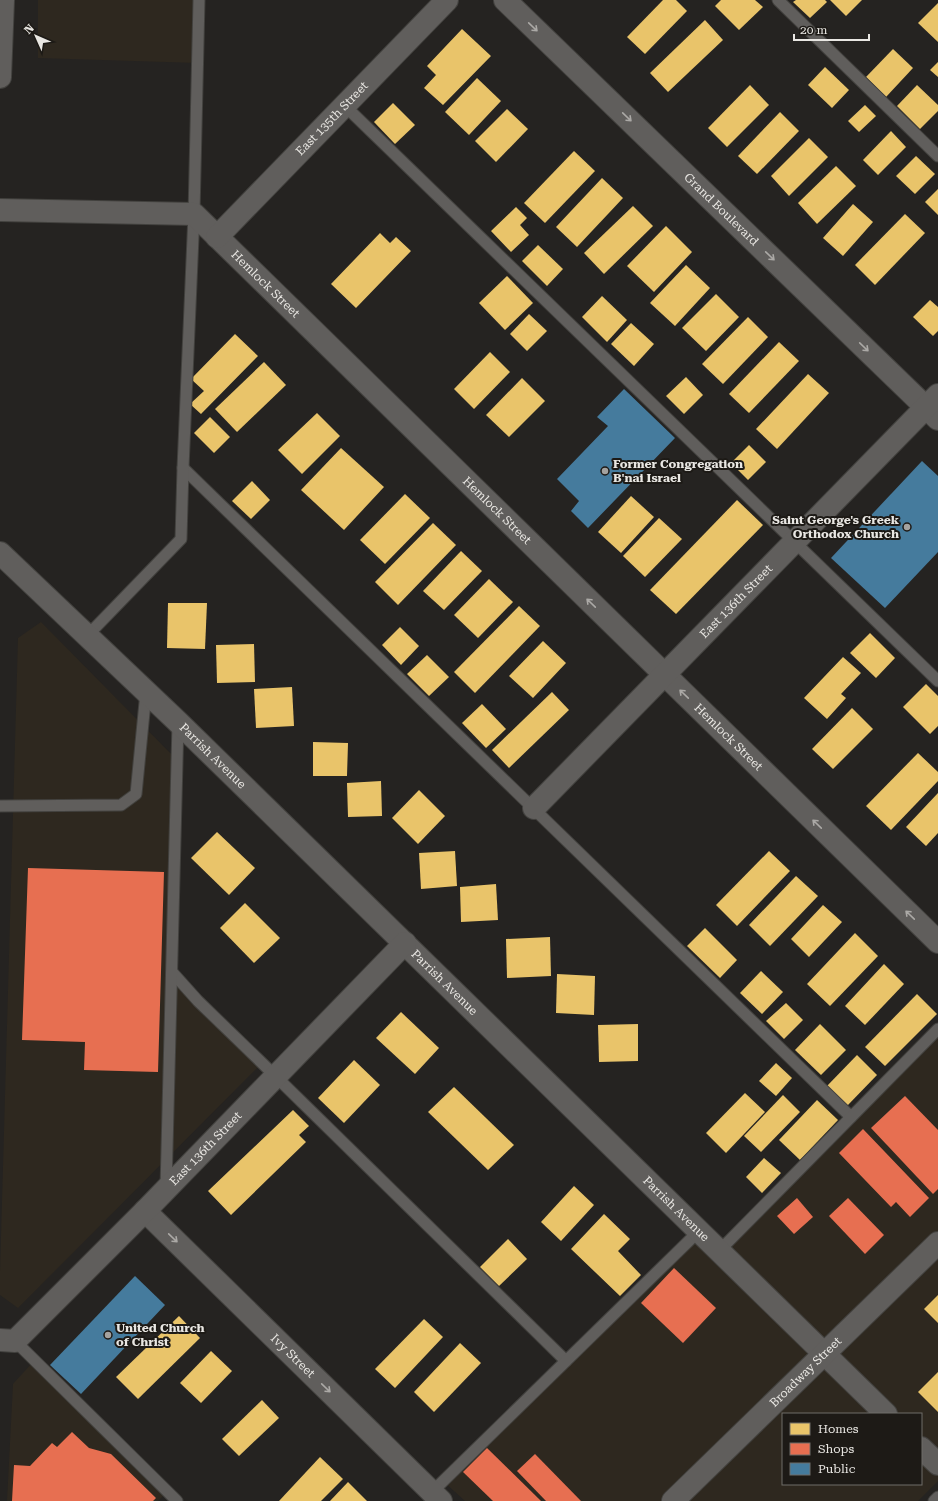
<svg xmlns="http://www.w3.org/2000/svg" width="938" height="1501" font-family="'Roboto Serif',serif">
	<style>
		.built { fill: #2e281f; fill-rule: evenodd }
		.homes { fill: #e9c46a }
		.shops { fill: #e76f51 }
		.public { fill: #457b9d }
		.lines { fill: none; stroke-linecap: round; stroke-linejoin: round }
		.lane-casing { stroke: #42413e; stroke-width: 13 }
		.street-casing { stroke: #42413e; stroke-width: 24 }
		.secondary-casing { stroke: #42413e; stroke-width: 24 }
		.lane { stroke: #605e5c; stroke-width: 11 }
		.street { stroke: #605e5c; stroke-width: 22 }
		.secondary { stroke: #605e5c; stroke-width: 22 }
		.oneway { stroke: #aba9a6 }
		.poi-dot { fill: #a4a29f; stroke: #1d1a16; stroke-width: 1.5 }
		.labels { text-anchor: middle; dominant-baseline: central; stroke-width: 4; stroke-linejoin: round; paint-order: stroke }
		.street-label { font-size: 12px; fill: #e9e7e3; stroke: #1d1a16 }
		.poi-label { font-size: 12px; font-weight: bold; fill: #e9e7e3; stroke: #1d1a16; text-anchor: start }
	</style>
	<rect width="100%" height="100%" fill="#252321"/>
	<g class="built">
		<polygon points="38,0 199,0 198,63 38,58"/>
		<polygon points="41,622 177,760 172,972 262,1063 18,1308 0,1295 0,1272 18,638"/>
		<path d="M938,1029V1481L918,1501H465L443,1481L684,1246L735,1235ZM783,1414H921V1484H783Z"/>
		<polygon points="34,1361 167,1492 158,1501 7,1501 13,1384"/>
	</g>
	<g class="homes">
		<polygon points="663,0 676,0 687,11 645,54 627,37"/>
		<polygon points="721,0 755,0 763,7 739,30 715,6"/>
		<polygon points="796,0 825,0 827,2 810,18 793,2"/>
		<polygon points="830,0 862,0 846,16"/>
		<polygon points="938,3 938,42 918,23"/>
		<polygon points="705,20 723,40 668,92 650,73"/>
		<polygon points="462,29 491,56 443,105 424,88 436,75 427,66"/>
		<polygon points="893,49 913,68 886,97 866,77"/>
		<polygon points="938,62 938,77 930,70"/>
		<polygon points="825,67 849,90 832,108 808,85"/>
		<polygon points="477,78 501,101 469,135 445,112"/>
		<polygon points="750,85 769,105 727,147 708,128"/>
		<polygon points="917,85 938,105 938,111 920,129 897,106"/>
		<polygon points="393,103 415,125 395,144 374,122"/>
		<polygon points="865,105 876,116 859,132 848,121"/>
		<polygon points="507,109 528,129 496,162 475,141"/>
		<polygon points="780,112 799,131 757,174 738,156"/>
		<polygon points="891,131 906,147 878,175 863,160"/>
		<polygon points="809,138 828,157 789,196 771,176"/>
		<polygon points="574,151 595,171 545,223 524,203"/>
		<polygon points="916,156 935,174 915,194 896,176"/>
		<polygon points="836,166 856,186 817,224 798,203"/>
		<polygon points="602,178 623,198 577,247 556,227"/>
		<polygon points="938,189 938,215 925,202"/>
		<polygon points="853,204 873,222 843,256 823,238"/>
		<polygon points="633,206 653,226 604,274 584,253"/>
		<polygon points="516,207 527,218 520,225 529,235 511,252 491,231"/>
		<polygon points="905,214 925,233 875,285 855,265"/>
		<polygon points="666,226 692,252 654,292 627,266"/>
		<polygon points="380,233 390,243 396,237 411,251 356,308 331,284"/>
		<polygon points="538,245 563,269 547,286 522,261"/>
		<polygon points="686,265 710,288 675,326 650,303"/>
		<polygon points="507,276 533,303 505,330 479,303"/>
		<polygon points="716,294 739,317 706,351 682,328"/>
		<polygon points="602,296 627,320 607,342 582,317"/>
		<polygon points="930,300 938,307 938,331 933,336 913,317"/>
		<polygon points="529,314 547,331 527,351 510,334"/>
		<polygon points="748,317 768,337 723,384 702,364"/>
		<polygon points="631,323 654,344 634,366 611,344"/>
		<polygon points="235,334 258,356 201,414 190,404 204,391 191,379"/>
		<polygon points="779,342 799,361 749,413 729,394"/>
		<polygon points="490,352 510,372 474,409 454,389"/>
		<polygon points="264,362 286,385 237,432 215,409"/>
		<polygon points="808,374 829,393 777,449 756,429"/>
		<polygon points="686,377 703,395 684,414 666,396"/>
		<polygon points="522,378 545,401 509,437 486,415"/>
		<polygon points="317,413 340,436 302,474 278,450"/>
		<polygon points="210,417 230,437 214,453 194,433"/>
		<polygon points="749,445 766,462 748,480 731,463"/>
		<polygon points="341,448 384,487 344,530 301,490"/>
		<polygon points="252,481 270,500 251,519 232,501"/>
		<polygon points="405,494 430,518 385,564 360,540"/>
		<polygon points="631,496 654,517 621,553 598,532"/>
		<polygon points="737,500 763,525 676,614 650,590"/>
		<polygon points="659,518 682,539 645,577 623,556"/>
		<polygon points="433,523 456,545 398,605 375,582"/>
		<polygon points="461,551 482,571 444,610 423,591"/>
		<polygon points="489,579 513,602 478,638 454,615"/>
		<polygon points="168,603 207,603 205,649 167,648"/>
		<polygon points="519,606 540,626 475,693 454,672"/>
		<polygon points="400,627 419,646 401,665 382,645"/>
		<polygon points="870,633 895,658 876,678 850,653"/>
		<polygon points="543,641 566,663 533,698 509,676"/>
		<polygon points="254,644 255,682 217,683 216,645"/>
		<polygon points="427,655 449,677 429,696 407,674"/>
		<polygon points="843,657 861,673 841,694 846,698 827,719 804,698"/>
		<polygon points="926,684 938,696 938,726 930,734 903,707"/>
		<polygon points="292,687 294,726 256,728 254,689"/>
		<polygon points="552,692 569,710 509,768 492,750"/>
		<polygon points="482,704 506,729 486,748 462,723"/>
		<polygon points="852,708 873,729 833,769 812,749"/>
		<polygon points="313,742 348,743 347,776 313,776"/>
		<polygon points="918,753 938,772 938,781 891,830 866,806"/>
		<polygon points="381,781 382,816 348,817 347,783"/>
		<polygon points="419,790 445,816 418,844 392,818"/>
		<polygon points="938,793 938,833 926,846 906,827"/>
		<polygon points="217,832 255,868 229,895 191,858"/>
		<polygon points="455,851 457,886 421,889 419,853"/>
		<polygon points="769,851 790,871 737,926 716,905"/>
		<polygon points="796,876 818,896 770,946 749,925"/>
		<polygon points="496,884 498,920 461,922 460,887"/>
		<polygon points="245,903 280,938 254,963 220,928"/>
		<polygon points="823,905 842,922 809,957 791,939"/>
		<polygon points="705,928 737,960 720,978 687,946"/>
		<polygon points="855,933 878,956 830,1006 807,984"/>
		<polygon points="550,937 551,976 507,978 506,939"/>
		<polygon points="884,964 904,984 865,1025 845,1006"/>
		<polygon points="761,971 783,992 762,1014 740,993"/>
		<polygon points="557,974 595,976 594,1015 556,1013"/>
		<polygon points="917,994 937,1014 885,1066 865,1047"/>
		<polygon points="786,1003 803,1020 784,1039 766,1021"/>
		<polygon points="401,1012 439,1048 415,1074 376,1038"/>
		<polygon points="638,1024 638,1061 599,1062 598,1025"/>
		<polygon points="820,1024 846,1050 821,1075 795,1050"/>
		<polygon points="857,1055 877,1075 847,1106 827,1086"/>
		<polygon points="354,1060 380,1085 344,1123 318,1098"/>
		<polygon points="776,1063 792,1078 776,1096 759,1081"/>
		<polygon points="454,1087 514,1145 488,1170 428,1112"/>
		<polygon points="745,1093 765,1112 726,1153 706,1133"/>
		<polygon points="783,1095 800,1112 761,1152 744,1136"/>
		<polygon points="817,1100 838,1120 800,1160 779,1140"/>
		<polygon points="293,1110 309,1126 299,1135 306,1142 231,1215 208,1191"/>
		<polygon points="764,1158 781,1173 762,1193 746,1177"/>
		<polygon points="574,1186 594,1205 561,1241 541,1222"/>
		<polygon points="604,1214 630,1239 618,1251 641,1275 620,1296 571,1249"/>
		<polygon points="508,1239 527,1259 499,1286 480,1267"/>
		<polygon points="938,1295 938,1323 924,1309"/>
		<polygon points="179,1316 200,1338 138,1399 116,1377"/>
		<polygon points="424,1319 443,1337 395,1388 375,1369"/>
		<polygon points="460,1343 481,1363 434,1412 414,1392"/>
		<polygon points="211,1351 232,1371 201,1403 180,1383"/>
		<polygon points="938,1372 938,1412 918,1392"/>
		<polygon points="262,1400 279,1418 239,1456 222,1439"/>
		<polygon points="320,1457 343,1479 321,1501 279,1501"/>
		<polygon points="348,1482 367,1501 330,1501"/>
	</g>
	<g class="shops">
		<polygon points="28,868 164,872 158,1072 84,1070 85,1042 22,1040"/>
		<polygon points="905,1096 938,1130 938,1189 933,1194 871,1128"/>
		<polygon points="863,1129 929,1198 910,1217 896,1202 891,1207 839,1153"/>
		<polygon points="797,1198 813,1217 794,1234 777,1216"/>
		<polygon points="848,1198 884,1235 865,1254 829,1216"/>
		<polygon points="674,1268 716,1308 683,1343 641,1303"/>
		<polygon points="72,1432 89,1448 111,1454 156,1498 153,1501 12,1501 14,1465 30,1466 52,1443 57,1447"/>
		<polygon points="487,1448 541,1501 493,1501 463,1472"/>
		<polygon points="535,1454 581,1501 546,1501 517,1471"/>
	</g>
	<g class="public">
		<polygon points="624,389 675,438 588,528 571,511 579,501 557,479 608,426 597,417"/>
		<polygon points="922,461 938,476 938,552 885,608 831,558"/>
		<polygon points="135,1276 165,1305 81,1394 50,1365"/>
	</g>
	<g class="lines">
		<defs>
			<g id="lane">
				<polyline points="778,0 938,156"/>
				<polyline points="344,105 938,681"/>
				<polyline points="183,468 851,1117"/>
				<polyline points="88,635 181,539 183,468 194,214 199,0"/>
				<polyline points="0,806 121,805 136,794 146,692"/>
				<polyline points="172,972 198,1001 262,1063 566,1361"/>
				<polyline points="166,1188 178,723"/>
				<polyline points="719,1251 938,1029"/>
				<polyline points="15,1341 177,1501"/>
				<polyline points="432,1492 699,1231"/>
				<polyline points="934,1501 938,1497"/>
			</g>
			<g id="street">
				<path id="s1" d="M505,0L938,419"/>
				<path id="s2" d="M0,210L194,214L938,942"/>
				<path id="s3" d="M217,237L447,0"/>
				<path id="s4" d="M0,553L178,722L886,1414"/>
				<path id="s5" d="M534,808L938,395"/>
				<path id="s6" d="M145,1211L441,1501"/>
				<path id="s7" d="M0,1340L15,1341L145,1211L405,943"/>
				<polyline points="921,1448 938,1464"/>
			</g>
			<g id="secondary">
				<polyline points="0,77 3,0"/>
				<path id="s8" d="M673,1501L938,1243"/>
			</g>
		</defs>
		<use href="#lane" class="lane-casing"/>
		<use href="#street" class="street-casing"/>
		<use href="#secondary" class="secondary-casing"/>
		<use href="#lane" class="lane"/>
		<use href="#street" class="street"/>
		<use href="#secondary" class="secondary"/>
	</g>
	<defs><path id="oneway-shaft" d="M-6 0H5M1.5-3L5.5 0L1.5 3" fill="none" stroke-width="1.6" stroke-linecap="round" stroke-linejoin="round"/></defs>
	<g class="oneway">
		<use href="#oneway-shaft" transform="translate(533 27) rotate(44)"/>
		<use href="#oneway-shaft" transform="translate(627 117) rotate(44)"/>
		<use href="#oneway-shaft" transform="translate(770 256) rotate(44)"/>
		<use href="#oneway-shaft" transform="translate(864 347) rotate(44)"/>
		<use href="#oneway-shaft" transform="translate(591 603) rotate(-136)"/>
		<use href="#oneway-shaft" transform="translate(684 694) rotate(-136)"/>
		<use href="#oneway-shaft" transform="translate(817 824) rotate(-136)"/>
		<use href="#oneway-shaft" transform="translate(910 915) rotate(-136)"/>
		<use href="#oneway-shaft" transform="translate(173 1238) rotate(44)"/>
		<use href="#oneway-shaft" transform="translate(326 1388) rotate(44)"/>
	</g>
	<g class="poi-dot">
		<circle cx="605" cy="471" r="4"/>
		<circle cx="907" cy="527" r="4"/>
		<circle cx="108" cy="1335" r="4"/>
	</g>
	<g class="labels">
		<g class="street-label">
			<text stroke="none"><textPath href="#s3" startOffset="165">East 135th Street</textPath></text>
			<text stroke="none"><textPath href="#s1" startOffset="301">Grand Boulevard</textPath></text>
			<text stroke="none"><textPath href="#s2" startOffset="294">Hemlock Street</textPath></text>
			<text stroke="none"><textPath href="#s2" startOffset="618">Hemlock Street</textPath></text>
			<text stroke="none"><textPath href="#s5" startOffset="289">East 136th Street</textPath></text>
			<text stroke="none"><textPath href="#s2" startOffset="942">Hemlock Street</textPath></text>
			<text stroke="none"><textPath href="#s4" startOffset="294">Parrish Avenue</textPath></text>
			<text stroke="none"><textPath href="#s4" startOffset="618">Parrish Avenue</textPath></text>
			<text stroke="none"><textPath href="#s7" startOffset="286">East 136th Street</textPath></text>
			<text stroke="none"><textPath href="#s4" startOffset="942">Parrish Avenue</textPath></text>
			<text stroke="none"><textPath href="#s6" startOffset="207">Ivy Street</textPath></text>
			<text stroke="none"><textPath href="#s8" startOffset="185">Broadway Street</textPath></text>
		</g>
		<g class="poi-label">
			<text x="613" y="464">Former Congregation<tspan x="613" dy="14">B'nai Israel</tspan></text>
			<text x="899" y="520" text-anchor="end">Saint George's Greek<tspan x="899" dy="14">Orthodox Church</tspan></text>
			<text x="116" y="1328">United Church<tspan x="116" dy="14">of Christ</tspan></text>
		</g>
	</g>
	<rect x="782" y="1413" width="140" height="72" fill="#1d1a16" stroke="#6f6c68"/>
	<rect x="790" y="1423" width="20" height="12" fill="#e9c46a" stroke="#6f6c68"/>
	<text x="818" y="1433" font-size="12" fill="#e9e7e3">Homes</text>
	<rect x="790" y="1443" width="20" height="12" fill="#e76f51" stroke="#6f6c68"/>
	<text x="818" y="1453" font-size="12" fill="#e9e7e3">Shops</text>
	<rect x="790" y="1463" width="20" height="12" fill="#457b9d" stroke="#6f6c68"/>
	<text x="818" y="1473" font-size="12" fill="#e9e7e3">Public</text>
	<g transform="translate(36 36) rotate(315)" stroke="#1d1a16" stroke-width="3" paint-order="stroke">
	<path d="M0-3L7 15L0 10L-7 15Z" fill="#e9e7e3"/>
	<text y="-6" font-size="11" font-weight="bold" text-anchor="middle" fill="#e9e7e3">N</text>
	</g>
	<path d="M794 34v6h75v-6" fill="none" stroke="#e9e7e3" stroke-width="2"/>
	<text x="800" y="34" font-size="12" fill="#e9e7e3" stroke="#1d1a16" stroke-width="3" paint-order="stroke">20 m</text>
</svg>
